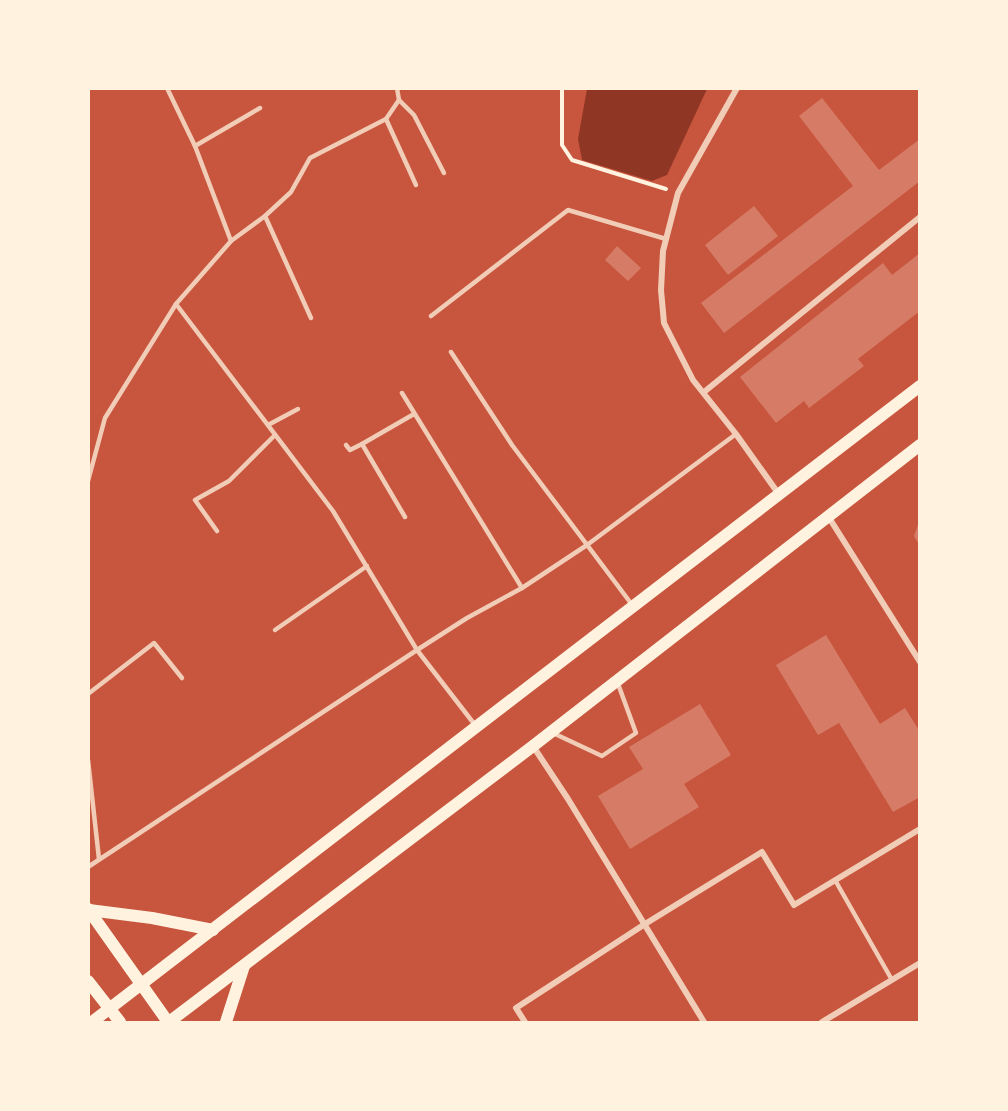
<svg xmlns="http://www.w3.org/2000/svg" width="1008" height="1111" font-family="'Asap Condensed',sans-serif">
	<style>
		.water { fill: #8f3625 }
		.building { fill: #d67c66 }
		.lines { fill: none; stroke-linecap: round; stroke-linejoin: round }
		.path { stroke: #fff3e0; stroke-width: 4 }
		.service { stroke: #f1ccb7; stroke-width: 4.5 }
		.minor { stroke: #f1ccb7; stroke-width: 6 }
		.secondary { stroke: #fff3e0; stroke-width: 12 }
	</style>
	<rect width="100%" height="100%" fill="#c8553d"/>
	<polygon class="water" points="587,89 587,88 707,89 667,175 652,181 582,160 578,139"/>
	<g class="building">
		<polygon points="822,98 879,170 920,139 920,181 724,333 701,303 853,186 799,116"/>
		<polygon points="754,206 778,236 728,275 705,245"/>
		<polygon points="617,246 641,268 628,281 605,260"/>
		<polygon points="920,253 920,311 858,359 864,366 809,408 804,401 776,423 740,377 883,263 892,275"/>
		<polygon points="920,519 920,546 914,536"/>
		<polygon points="826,635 880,724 905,708 920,732 920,797 893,812 839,723 818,735 776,665"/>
		<polygon points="700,704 731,755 684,784 699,807 630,849 598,796 643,769 629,747"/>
	</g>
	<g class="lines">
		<polyline class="path" points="562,88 562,145 572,160 666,189"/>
		<g class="service">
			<polyline points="167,88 195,146 231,241"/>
			<polyline points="399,100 414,115 444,173"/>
			<polyline points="386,119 416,185"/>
			<polyline points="195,146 260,108"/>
			<polyline points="265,216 311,318"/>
			<polyline points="176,304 333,511 417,650 475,725"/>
			<polyline points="431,316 568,210 666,239"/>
			<polyline points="451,352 512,445 633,606"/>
			<polyline points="402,393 522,588"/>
			<polyline points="268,425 298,409"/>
			<polyline points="346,445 350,450 362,444"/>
			<polyline points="88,481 105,418 176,304 231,241 265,216 291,192 310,158 386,119 399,100 397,88"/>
			<polyline points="405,517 362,444 414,414"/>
			<polyline points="217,531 195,500 229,481 275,435"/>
			<polyline points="275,630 367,566"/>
			<polyline points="88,694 154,643 182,678"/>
			<polyline points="553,733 602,756 636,733 617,681"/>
			<polyline points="88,760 99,859"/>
			<polyline points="88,867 417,650 467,618 522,588 587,545 736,434"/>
			<polyline points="835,880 892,980"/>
		</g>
		<g class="minor">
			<polyline points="737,88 678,193 663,251 661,290 664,323 693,380 736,434 778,493"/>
			<polyline points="704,392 920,217"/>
			<polyline points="828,516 920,662"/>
			<polyline points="533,746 568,799 704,1022"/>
			<polyline points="525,1022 516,1008 645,924 762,852 794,905 920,829"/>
			<polyline points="822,1022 920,963"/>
		</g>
		<g class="secondary">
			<polyline points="88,909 168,1022"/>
			<polyline points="89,910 152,918 213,930"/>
			<polyline points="88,981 120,1022"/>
			<polyline points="92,1022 920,386"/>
			<polyline points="169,1022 533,746 920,445"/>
			<polyline points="226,1022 244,966"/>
		</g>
	</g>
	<rect width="1008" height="1111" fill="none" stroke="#fff3e0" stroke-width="180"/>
</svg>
